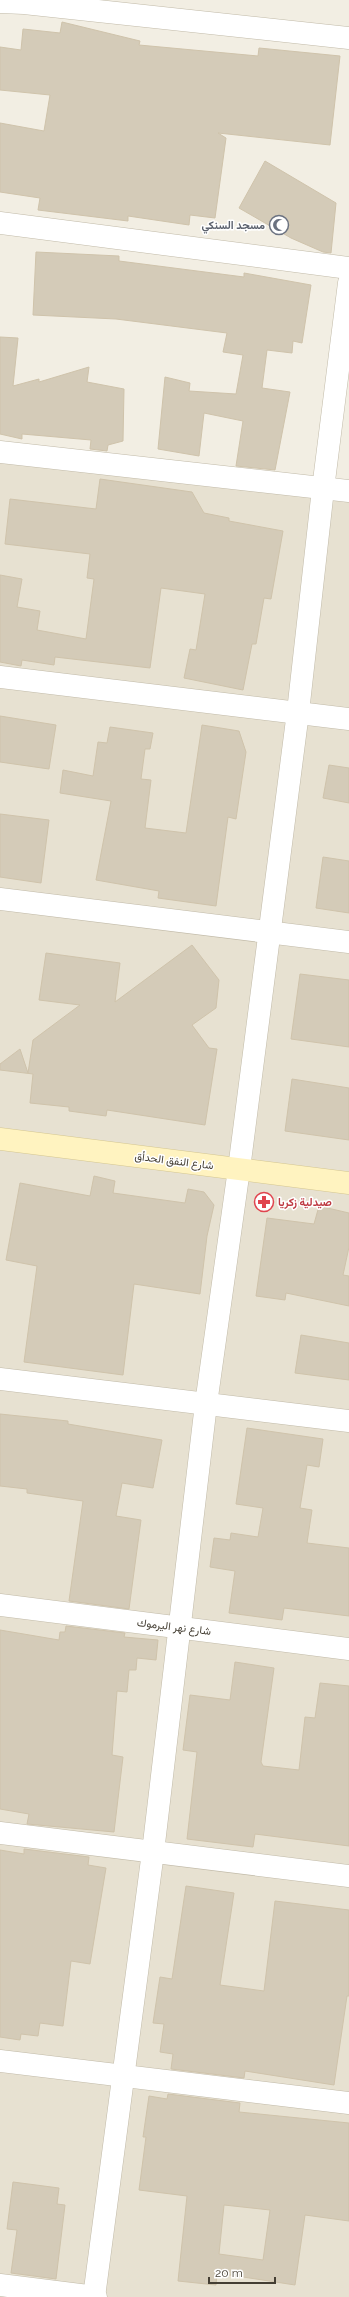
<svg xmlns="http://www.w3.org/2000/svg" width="349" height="2297" font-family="Raleway,Vazirmatn,sans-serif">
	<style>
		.residential { fill: #e7e1d1 }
		.building { fill: #d4cbb8; stroke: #cfc3ab; fill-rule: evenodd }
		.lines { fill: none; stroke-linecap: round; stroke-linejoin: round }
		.street-casing { stroke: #c1baa8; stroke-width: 23 }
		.secondary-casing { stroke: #d4c691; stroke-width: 23 }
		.street { stroke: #fff; stroke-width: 22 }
		.secondary { stroke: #fff3c0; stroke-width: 22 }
		.labels { text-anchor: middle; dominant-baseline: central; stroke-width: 3; stroke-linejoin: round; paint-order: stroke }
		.worship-label { font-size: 11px; font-weight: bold; fill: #5b616d; stroke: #fff; text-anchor: end }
		.street-label { font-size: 11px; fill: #443e33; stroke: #fff }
		.health-label { font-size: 11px; font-weight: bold; fill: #be3a42; stroke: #fff; text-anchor: start }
	</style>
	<rect width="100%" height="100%" fill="#f2eee3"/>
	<g class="residential">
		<polygon points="0,450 349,493 349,1186 0,1143"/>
		<polygon points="0,1144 349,1187 349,2297 0,2297"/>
	</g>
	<g class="building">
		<polygon points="62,22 140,41 139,45 258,56 259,48 340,56 330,145 218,133 226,138 215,218 190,215 189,225 128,216 128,221 38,210 40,198 0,192 0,123 44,131 50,95 0,90 0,47 21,50 23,29 60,33"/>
		<polygon points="265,161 336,203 331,253 323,252 291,238 239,208"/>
		<polygon points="36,252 119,256 119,261 244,277 244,273 311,285 302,343 293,341 292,353 267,350 262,388 290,392 275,470 236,466 243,421 204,413 199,456 158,449 165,377 190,383 189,391 236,394 243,355 223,352 227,333 116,319 33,315"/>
		<polygon points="0,337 18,338 13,386 39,379 39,382 89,367 87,382 124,389 123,441 108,445 107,451 90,449 91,440 22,434 22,439 0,434"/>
		<polygon points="100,479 192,492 204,513 229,518 229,521 283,531 271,599 264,598 256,644 252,644 243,690 184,678 190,649 196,650 205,594 161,588 150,668 55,657 54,665 22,660 21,666 0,662 0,575 22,579 17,607 40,611 37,630 86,639 94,579 87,578 90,554 5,544 10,499 96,509"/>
		<polygon points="0,716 56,725 49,769 0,762"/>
		<polygon points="202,725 239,731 246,752 236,819 228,817 216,906 158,898 159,891 96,880 111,801 60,793 63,770 93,776 98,742 107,743 110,727 153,733 150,749 145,749 141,779 151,780 145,828 186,833"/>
		<polygon points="329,765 349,768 349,803 323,798"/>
		<polygon points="0,814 49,820 41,883 0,877"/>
		<polygon points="323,857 349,861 349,913 316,908"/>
		<polygon points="192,945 219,980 216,1008 192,1025 209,1048 217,1049 205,1125 107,1110 106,1116 69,1111 69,1107 30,1103 33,1074 0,1070 0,1064 20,1049 28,1073 33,1040 80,1005 39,1000 46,953 120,963 115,1002"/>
		<polygon points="300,974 349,980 349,1047 291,1039"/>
		<polygon points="292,1079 349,1088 349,1140 285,1131"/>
		<polygon points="94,1176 115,1181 113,1193 185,1203 188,1189 204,1192 214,1205 207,1236 200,1294 134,1284 123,1375 24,1362 37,1266 6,1260 20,1183 90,1196"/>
		<polygon points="319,1206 349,1213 349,1247 343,1275 349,1276 349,1306 286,1293 285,1300 256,1296 267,1218 314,1224"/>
		<polygon points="301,1335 349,1343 349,1380 295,1373"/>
		<polygon points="0,1414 68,1421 68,1424 162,1440 153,1488 122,1483 116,1516 141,1520 129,1609 69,1601 83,1501 27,1493 27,1489 0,1486"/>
		<polygon points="247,1428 323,1439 319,1467 307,1465 300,1508 312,1510 307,1543 349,1548 349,1616 284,1608 282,1620 229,1613 235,1571 210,1567 214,1538 230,1540 231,1533 258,1537 263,1508 236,1504"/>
		<polygon points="66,1626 125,1633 124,1637 158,1640 156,1660 137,1658 136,1670 129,1670 127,1692 117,1691 112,1755 123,1757 114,1832 27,1824 29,1814 0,1809 0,1630 59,1640 60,1632 65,1632"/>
		<polygon points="235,1662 274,1668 261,1762 263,1766 299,1770 305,1717 315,1718 320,1683 349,1686 349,1846 255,1834 253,1847 187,1839 197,1752 183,1750 190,1695 230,1700"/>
		<polygon points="24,1849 89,1857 88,1865 106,1868 90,1964 71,1961 63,2026 40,2023 38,2036 21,2034 20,2040 0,2037 0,1850 24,1854"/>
		<polygon points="186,1886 234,1893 220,1985 264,1991 275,1901 349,1910 349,1996 347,1996 334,2085 245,2071 244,2078 171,2069 173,2054 160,2052 164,2024 153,2023 160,1977 172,1979"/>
		<path d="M168,2094L240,2103L239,2112L349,2123V2221L305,2215L295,2285L217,2273L216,2285L178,2281L187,2196L139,2190L146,2137H143L149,2096L167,2099ZM224,2205L270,2210L263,2260L219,2254Z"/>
		<polygon points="13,2182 59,2188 57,2204 65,2205 56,2279 11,2273 17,2230 7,2229"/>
	</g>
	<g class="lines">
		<defs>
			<g id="street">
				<polyline points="0,2 24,3 349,38"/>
				<polyline points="0,223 349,268"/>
				<polyline points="0,452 349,491"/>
				<polyline points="0,677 349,719"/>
				<polyline points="0,899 349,942"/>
				<polyline points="0,1379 349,1421"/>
				<polyline points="0,1605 349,1649"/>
				<polyline points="0,1833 349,1876"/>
				<polyline points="0,2061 349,2103"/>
				<polyline points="0,2285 96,2297"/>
				<polyline points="94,2297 153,1852 206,1404 239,1169 298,712 323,489 349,283"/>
			</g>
			<polyline id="secondary" points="0,1139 349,1183"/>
		</defs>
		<use href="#street" class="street-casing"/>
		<use href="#secondary" class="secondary-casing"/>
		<use href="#street" class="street"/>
		<use href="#secondary" class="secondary"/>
	</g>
	<defs>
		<symbol id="mosque-ring" viewBox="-11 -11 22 22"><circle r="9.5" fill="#fff" stroke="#6b7280" stroke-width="1.5"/><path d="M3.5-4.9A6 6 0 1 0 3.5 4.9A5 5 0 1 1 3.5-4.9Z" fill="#6b7280"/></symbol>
		<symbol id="pharmacy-ring" viewBox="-11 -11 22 22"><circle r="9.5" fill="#fff" stroke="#e0444e" stroke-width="1.5"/><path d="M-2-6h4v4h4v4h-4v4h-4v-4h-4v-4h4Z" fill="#e0444e"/></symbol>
	</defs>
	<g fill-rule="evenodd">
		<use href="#mosque-ring" x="268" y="214" width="22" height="22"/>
		<use href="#pharmacy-ring" x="253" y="1191" width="22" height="22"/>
	</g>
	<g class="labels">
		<g class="worship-label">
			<text x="265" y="225">مسجد السنكي</text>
		</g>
		<g class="street-label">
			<text transform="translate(174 1161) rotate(7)">شارع النفق الحدأق</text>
			<text transform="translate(174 1627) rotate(7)">شارع نهر اليرموك</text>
		</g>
		<g class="health-label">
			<text x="278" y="1202">صيدلية زكريا</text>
		</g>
	</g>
	<path d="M209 2277v6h66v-6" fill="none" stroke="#443e33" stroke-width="2"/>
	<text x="215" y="2277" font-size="12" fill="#443e33" stroke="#ffffff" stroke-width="3" paint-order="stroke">20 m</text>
</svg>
